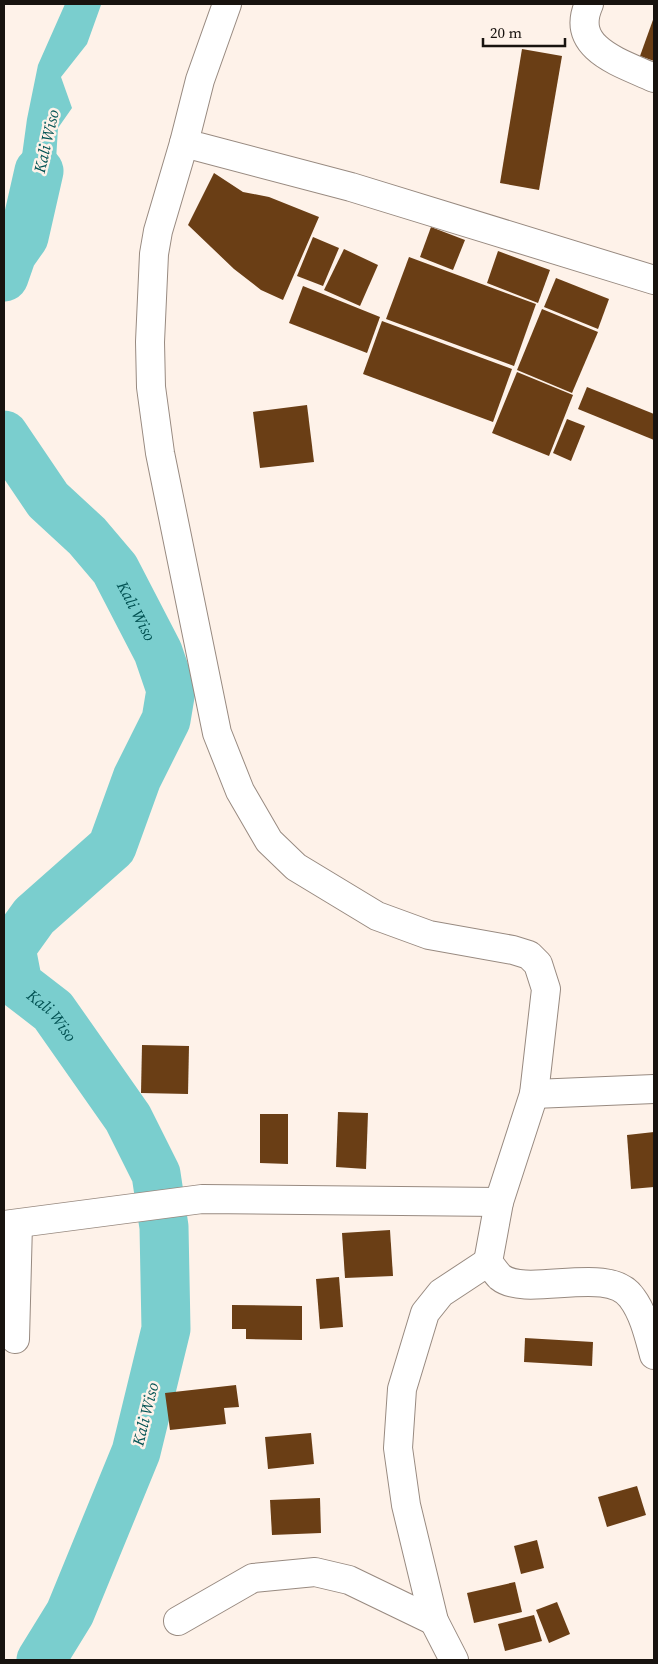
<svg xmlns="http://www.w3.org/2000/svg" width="658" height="1664" font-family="'Source Serif 4',serif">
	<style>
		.water { fill: #7acece }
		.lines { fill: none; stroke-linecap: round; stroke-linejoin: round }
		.river { stroke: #7acece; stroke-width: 49 }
		.building { fill: #6a3e15 }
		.minor-casing { stroke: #988a80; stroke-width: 30 }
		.minor { stroke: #fff; stroke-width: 28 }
		.labels { text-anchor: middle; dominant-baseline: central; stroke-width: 5; stroke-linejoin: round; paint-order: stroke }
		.water-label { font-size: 16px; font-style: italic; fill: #025253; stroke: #fef2e9 }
	</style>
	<rect width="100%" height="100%" fill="#fef2e9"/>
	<polygon class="water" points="65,4 101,5 87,44 61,77 72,108 58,128 56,160 43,182 36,210 36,231 24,237 16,218 17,192 27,119 38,65"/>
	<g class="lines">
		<g class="river">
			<polyline points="4,277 12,254 24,237 39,171"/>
			<path id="s1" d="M4,435L48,500L87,536L115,569L158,652L171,690L166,720L137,778L112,847L34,916L11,948L18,984L53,1011L128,1118L156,1174L164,1227L166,1329L136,1452L70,1613L41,1660"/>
		</g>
	</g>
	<g class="building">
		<polygon points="654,17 654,61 640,56"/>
		<polygon points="522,49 562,56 539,190 500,183"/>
		<polygon points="214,173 243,192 269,197 319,217 283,300 261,290 234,269 188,225"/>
		<polygon points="431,227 465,240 453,270 420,257"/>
		<polygon points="313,237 339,248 323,286 297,276"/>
		<polygon points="344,249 378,265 360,306 324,290"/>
		<polygon points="498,251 550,270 538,303 487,283"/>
		<polygon points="409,257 536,304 514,366 386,319"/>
		<polygon points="556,278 609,299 598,329 544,307"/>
		<polygon points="303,286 380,317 367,353 289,323"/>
		<polygon points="542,309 598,332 572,393 517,370"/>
		<polygon points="382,321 512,369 493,422 363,374"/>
		<polygon points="517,372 573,395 549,456 492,433"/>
		<polygon points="587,387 654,414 654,440 578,409"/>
		<polygon points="307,405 314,462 260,468 253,412"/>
		<polygon points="567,419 585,426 571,461 553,453"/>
		<polygon points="142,1045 189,1046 188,1094 141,1093"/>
		<polygon points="338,1112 368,1113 366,1169 336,1167"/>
		<polygon points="260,1114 288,1114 288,1164 260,1163"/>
		<polygon points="654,1132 654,1187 631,1189 627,1135"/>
		<polygon points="390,1230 393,1276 345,1278 342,1233"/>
		<polygon points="339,1277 343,1327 320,1329 316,1279"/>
		<polygon points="232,1305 302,1306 302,1340 246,1339 246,1329 232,1329"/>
		<polygon points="525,1338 593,1342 592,1366 524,1362"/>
		<polygon points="236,1385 239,1407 224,1408 226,1424 170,1430 165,1393"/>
		<polygon points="311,1433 314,1464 268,1469 265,1437"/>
		<polygon points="637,1486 646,1515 607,1527 598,1497"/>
		<polygon points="320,1498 321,1533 272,1535 270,1500"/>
		<polygon points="537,1540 544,1568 521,1574 514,1546"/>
		<polygon points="515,1582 522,1612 474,1623 467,1593"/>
		<polygon points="557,1602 570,1634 549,1643 536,1610"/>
		<polygon points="534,1615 542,1641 505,1651 498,1624"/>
	</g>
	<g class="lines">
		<defs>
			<g id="minor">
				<polyline points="227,4 200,80 184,143 351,187 654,280"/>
				<path d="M589,4C569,49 622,63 654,78"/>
				<path d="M184,143L158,231L154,254L150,342L151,387L160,453L217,733L240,791L269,841L296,867L377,916L429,935L513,950L529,955L538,964L546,989L534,1094L499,1202L488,1262C492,1267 496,1273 500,1277C527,1299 609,1263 632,1298C644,1314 649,1337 654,1355"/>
				<polyline points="534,1094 654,1089"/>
				<polyline points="4,1225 202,1199 499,1202"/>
				<polyline points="15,1339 18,1224"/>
				<polyline points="178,1621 253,1578 315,1572 349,1580 434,1621"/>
				<polyline points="454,1660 434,1621 406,1505 398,1448 402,1389 425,1313 441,1293 488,1262"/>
			</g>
		</defs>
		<use href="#minor" class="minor-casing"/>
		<use href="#minor" class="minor"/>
	</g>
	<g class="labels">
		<g class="water-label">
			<text transform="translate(46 141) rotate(-77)">Kali Wiso</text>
			<text stroke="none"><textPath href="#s1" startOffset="222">Kali Wiso</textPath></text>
			<text stroke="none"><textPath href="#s1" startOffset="704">Kali Wiso</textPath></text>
			<text transform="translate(145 1414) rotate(-76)">Kali Wiso</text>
		</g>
	</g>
	<rect width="658" height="1664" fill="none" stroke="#18130f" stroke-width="10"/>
	<path d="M483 38v8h82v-8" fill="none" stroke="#18130f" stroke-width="2.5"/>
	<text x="490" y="38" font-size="15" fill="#18130f" stroke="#fef2e9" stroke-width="4" paint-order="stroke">20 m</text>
</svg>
